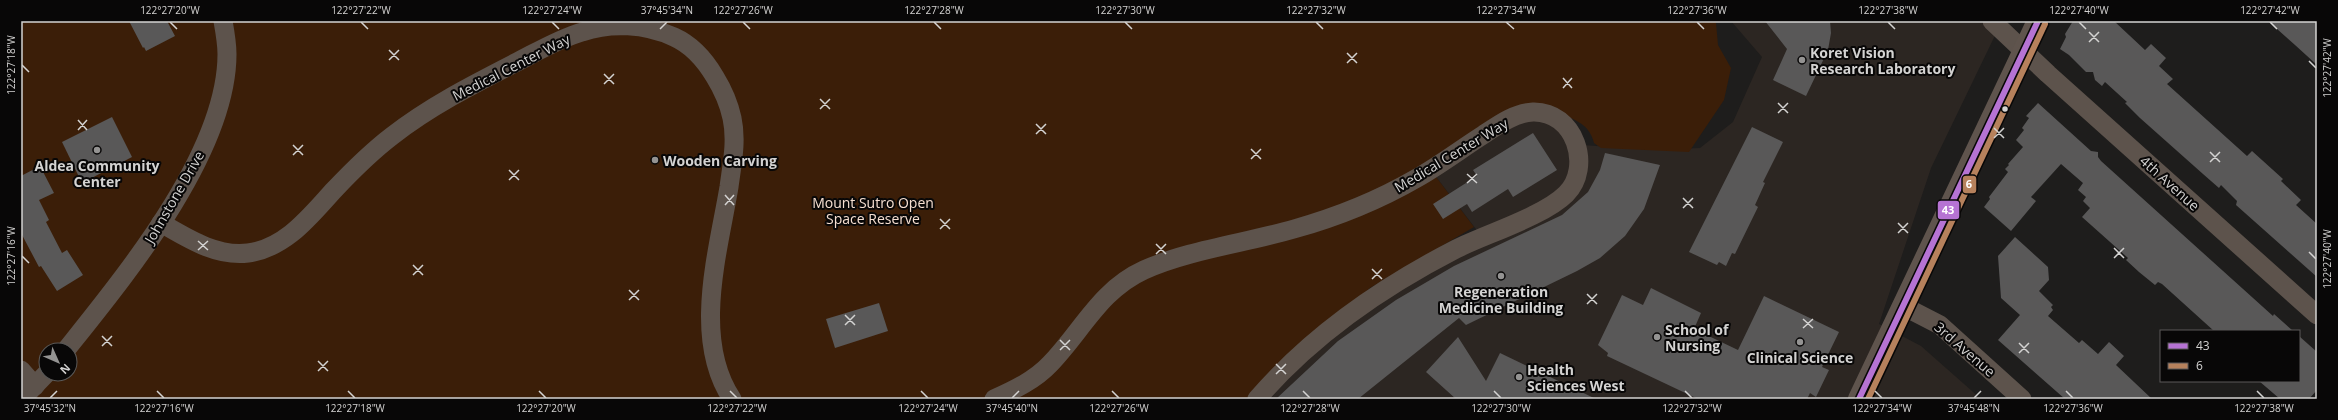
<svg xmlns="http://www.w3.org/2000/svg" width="2338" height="420" font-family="'Open Sans',sans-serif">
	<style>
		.built { fill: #2c2622 }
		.green { fill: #3b1e08; fill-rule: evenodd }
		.building { fill: #595858 }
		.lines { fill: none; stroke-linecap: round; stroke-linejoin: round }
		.street { stroke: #5d534c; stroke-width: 19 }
		.secondary { stroke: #5f544d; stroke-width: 22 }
		.bus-1-casing { stroke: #080707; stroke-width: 9 }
		.bus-2-casing { stroke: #080707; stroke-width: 9 }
		.bus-1 { stroke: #b673d3; stroke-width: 6 }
		.bus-2 { stroke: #b6815c; stroke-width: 6 }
		.ticks { fill: none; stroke: #d4d3d2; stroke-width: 1.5 }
		.poi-dot { fill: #949392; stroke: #080707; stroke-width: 1.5 }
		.bus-dot { fill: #d4d3d2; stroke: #080707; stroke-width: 1.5 }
		.labels { text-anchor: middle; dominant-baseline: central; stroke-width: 4; stroke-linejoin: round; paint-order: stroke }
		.poi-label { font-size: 14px; font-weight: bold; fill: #d4d3d2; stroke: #080707; text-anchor: start }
		.street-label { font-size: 14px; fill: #d4d3d2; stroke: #080707 }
		.park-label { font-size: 14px; fill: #f6dfd1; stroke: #080707 }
		.line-badge { stroke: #080707; stroke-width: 1.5 }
		.badge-label { font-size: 11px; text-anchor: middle; font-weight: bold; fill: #fff }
		.neatline { fill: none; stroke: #d4d3d2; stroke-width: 1.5 }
		.ticks-label { font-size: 10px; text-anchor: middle; fill: #d4d3d2 }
	</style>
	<rect width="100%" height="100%" fill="#1e1d1c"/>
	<polygon class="built" points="1731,21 2002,21 1931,168 1879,324 1921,346 1981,399 1261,399 1302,353 1482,237 1427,165 1530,105 1582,145 1655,150 1700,148 1733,122 1762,57"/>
	<path class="green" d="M21,21H1714L1716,23L1718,45L1731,68L1724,100L1689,152L1601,148L1594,143C1589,121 1571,120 1553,109L1427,165L1474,227L1370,288L1249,399H21ZM46,350H70V374H46Z"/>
	<g class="building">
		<polygon points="129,21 167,21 175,36 146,51 144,47 143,48"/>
		<polygon points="1765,21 1830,21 1831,33 1828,50 1806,96 1773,80 1787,49"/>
		<polygon points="2073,21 2114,21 2145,50 2151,44 2166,58 2159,66 2173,79 2167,84 2247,156 2252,151 2283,179 2281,181 2301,200 2296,205 2317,224 2317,277 2236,205 2237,201 2221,185 2219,188 2203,174 2140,118 2125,103 2127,102 2105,82 2102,86 2095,80 2093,72 2086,72 2069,55 2060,49 2066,37 2065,34"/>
		<polygon points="2268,21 2317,21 2317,65 2295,45"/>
		<polygon points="2038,103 2091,151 2098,152 2098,157 2101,161 2273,316 2274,314 2293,331 2214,331 2162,284 2158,282 2155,285 2139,272 2126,260 2128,258 2082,217 2090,208 2083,201 2086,197 2078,190 2083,183 2061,164 2031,197 2036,201 2011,231 1984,207 1990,199 1989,197 2008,172 2005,169 2009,165 2008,164 2023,147 2016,140 2024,130 2022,128 2029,118 2026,116"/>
		<polygon points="112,117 132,157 82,183 62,142"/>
		<polygon points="1752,127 1783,142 1763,182 1765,183 1755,205 1758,207 1735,254 1732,253 1726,266 1719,262 1717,265 1689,252"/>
		<polygon points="1533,133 1557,170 1513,197 1508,189 1472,212 1467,204 1443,219 1433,204 1477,176 1473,170"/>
		<polygon points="1605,153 1660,165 1644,209 1625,236 1600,258 1577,271 1466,325 1459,318 1358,399 1276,399 1338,341 1396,300 1454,266 1562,215 1588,192 1600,170"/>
		<polygon points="40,166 54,193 39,200 49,220 46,222 62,253 67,250 83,275 57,291 41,266 39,267 21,233 21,176"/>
		<polygon points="2015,237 2048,267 2049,280 2039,291 2053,305 2051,307 2053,310 2048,316 2079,343 2082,340 2098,354 2109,342 2124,356 2116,365 2152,399 2065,399 1998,340 2020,315 2001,298 1998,256"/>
		<polygon points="1651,288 1701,313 1694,329 1738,350 1764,296 1839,332 1822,367 1829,370 1816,397 1810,393 1807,399 1698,399 1607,356 1608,353 1598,345 1622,295 1643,305"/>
		<polygon points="879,303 888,331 835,348 826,319"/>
		<polygon points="2299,336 2317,352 2317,390 2309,399 2280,399 2259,381 2299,381"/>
		<polygon points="1458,337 1486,381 1500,353 1596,399 1456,399 1426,372"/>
	</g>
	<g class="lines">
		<g class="street">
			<polyline points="1992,21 2048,74 2317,315"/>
			<path d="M161,223C187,238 216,257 248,253C286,248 310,216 334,190C352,171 371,152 392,136C429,107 472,85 515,63C537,52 558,39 582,32C611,22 645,24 674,37C692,45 705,60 715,77C723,90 729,104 732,118C737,141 732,164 729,187C718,253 692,339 732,399"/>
			<polyline points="1903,306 1940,325 2022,399"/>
			<path d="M66,350C125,276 227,153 227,54C227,43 225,32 223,21"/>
			<polyline points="21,370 35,386"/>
			<polyline points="22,399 46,374"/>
			<path d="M994,399C1014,390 1035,380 1050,364C1082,331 1100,290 1144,270C1188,250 1246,243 1294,229C1337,217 1379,200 1417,178C1440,165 1461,149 1483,135C1498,125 1514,113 1533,112C1575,111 1593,167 1566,194C1544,216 1486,234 1456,249C1382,287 1312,335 1257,399"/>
		</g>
		<polyline class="secondary" points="1859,399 2038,21"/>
		<defs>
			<polyline id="bus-1" points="1859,399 2038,21"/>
			<polyline id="bus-2" points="1868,399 2045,24"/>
		</defs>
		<use href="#bus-1" class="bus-1-casing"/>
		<use href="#bus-2" class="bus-2-casing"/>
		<use href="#bus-1" class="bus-1"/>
		<use href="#bus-2" class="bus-2"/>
	</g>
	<path class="ticks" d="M170,22L177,29M361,22L368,29M552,22L559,29M743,22L750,29M934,22L941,29M1125,22L1132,29M1316,22L1323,29M1506,22L1514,29M1697,22L1704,29M1888,22L1895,29M2079,22L2086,29M2270,22L2277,29M660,29L667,22M2089,32L2099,42M2089,42L2099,32M389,50L399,60M1347,53L1357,63M389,60L399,50M2309,61L2316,68M1347,63L1357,53M22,65L29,72M604,74L614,84M1563,78L1572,88M604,84L614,74M1563,88L1572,78M820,99L830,109M1778,103L1788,113M820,109L830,99M1778,113L1788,103M78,120L87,130M1036,124L1046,134M1994,128L2004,138M78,130L87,120M1036,134L1046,124M1994,138L2004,128M293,145L303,155M1251,149L1261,159M2210,152L2220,162M293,155L303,145M1251,159L1261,149M2210,162L2220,152M509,170L519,180M1467,174L1477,183M509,180L519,170M1467,183L1477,174M725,195L734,205M1683,198L1693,208M725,205L734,195M1683,208L1693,198M940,219L950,229M1898,223L1908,233M940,229L950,219M1898,233L1908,223M198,241L208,250M1156,244L1166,254M2114,248L2124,258M198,250L208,241M2309,252L2316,259M1156,254L1166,244M22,256L29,263M2114,258L2124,248M413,265L423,275M1372,269L1382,279M413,275L423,265M1372,279L1382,269M629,290L639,300M1587,294L1597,304M629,300L639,290M1587,304L1597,294M845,315L855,325M1803,319L1813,328M845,325L855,315M1803,328L1813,319M102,336L112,346M1060,340L1070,350M2019,343L2029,353M102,346L112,336M1060,350L1070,340M2019,353L2029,343M318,361L328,371M1276,364L1286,374M318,371L328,361M1276,374L1286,364M157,391L164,398M348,391L355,398M539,391L546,398M730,391L737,398M921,391L928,398M1112,391L1119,398M1303,391L1310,398M1494,391L1501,398M1685,391L1692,398M1875,391L1882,398M2066,391L2073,398M2257,391L2264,398M50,398L57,391M1012,398L1019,391M1974,398L1981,391"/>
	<g class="poi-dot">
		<circle cx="1802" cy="60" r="4"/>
		<circle cx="97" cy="150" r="4"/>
		<circle cx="655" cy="160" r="4"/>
		<circle cx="1501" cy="276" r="4"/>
		<circle cx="1657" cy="337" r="4"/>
		<circle cx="1800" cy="342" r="4"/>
		<circle cx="1519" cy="377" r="4"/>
	</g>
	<circle class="bus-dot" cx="2005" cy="109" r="3.5"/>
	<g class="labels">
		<g class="poi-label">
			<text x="1810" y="52">Koret Vision<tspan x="1810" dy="16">Research Laboratory</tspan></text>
			<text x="663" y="160">Wooden Carving</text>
			<text x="97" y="165" text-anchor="middle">Aldea Community<tspan x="97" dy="16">Center</tspan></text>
			<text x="1501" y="291" text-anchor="middle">Regeneration<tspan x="1501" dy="16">Medicine Building</tspan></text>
			<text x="1665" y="329">School of<tspan x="1665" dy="16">Nursing</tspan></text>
			<text x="1800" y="357" text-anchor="middle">Clinical Science</text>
			<text x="1527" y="369">Health<tspan x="1527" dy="16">Sciences West</tspan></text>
		</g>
		<g class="street-label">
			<text transform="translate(511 67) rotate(-27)">Medical Center Way</text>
			<text transform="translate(1451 155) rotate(-31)">Medical Center Way</text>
			<text transform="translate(2170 183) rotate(42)">4th Avenue</text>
			<text transform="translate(174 197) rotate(-60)">Johnstone Drive</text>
			<text transform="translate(1965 349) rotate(41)">3rd Avenue</text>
		</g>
		<g class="park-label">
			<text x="873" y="202">Mount Sutro Open<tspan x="873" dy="16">Space Reserve</tspan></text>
		</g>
	</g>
	<g class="line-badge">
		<rect x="1962" y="175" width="15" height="19" rx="4" fill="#b6815c"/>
		<rect x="1937" y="200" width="23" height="20" rx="4" fill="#b673d3"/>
	</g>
	<g class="badge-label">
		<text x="1969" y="188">6</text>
		<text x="1948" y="214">43</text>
	</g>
	<rect width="2338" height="420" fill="none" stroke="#080707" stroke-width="44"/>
	<rect x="2160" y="330" width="140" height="52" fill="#080707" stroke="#5a5958"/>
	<rect x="2168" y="343" width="20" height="6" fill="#b673d3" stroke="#5a5958"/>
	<text x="2196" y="350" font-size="12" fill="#d4d3d2">43</text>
	<rect x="2168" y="363" width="20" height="6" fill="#b6815c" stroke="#5a5958"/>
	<text x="2196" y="370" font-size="12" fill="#d4d3d2">6</text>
	<g transform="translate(58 362) rotate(135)"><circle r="19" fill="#080707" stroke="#5a5958"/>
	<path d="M0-3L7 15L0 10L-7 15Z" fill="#949392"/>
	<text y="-6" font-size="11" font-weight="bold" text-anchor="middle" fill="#d4d3d2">N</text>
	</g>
	<rect x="22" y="22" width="2294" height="376" class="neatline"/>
	<g class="ticks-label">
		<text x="170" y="14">122°27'20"W</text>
		<text x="361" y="14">122°27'22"W</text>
		<text x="552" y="14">122°27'24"W</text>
		<text x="667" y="14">37°45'34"N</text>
		<text x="743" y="14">122°27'26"W</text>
		<text x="934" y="14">122°27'28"W</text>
		<text x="1125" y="14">122°27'30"W</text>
		<text x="1316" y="14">122°27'32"W</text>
		<text x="1506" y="14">122°27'34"W</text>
		<text x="1697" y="14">122°27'36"W</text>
		<text x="1888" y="14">122°27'38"W</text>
		<text x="2079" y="14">122°27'40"W</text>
		<text x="2270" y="14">122°27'42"W</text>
		<text transform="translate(11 65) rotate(-90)" y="4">122°27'18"W</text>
		<text transform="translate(2327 68) rotate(-90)" y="4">122°27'42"W</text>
		<text transform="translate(11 256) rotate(-90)" y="4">122°27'16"W</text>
		<text transform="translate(2327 259) rotate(-90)" y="4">122°27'40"W</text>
		<text x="50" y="412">37°45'32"N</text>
		<text x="164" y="412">122°27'16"W</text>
		<text x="355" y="412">122°27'18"W</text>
		<text x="546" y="412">122°27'20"W</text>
		<text x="737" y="412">122°27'22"W</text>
		<text x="928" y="412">122°27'24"W</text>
		<text x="1012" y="412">37°45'40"N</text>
		<text x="1119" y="412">122°27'26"W</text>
		<text x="1310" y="412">122°27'28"W</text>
		<text x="1501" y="412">122°27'30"W</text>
		<text x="1692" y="412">122°27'32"W</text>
		<text x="1882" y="412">122°27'34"W</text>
		<text x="1974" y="412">37°45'48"N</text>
		<text x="2073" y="412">122°27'36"W</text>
		<text x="2264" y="412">122°27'38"W</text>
	</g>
</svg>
